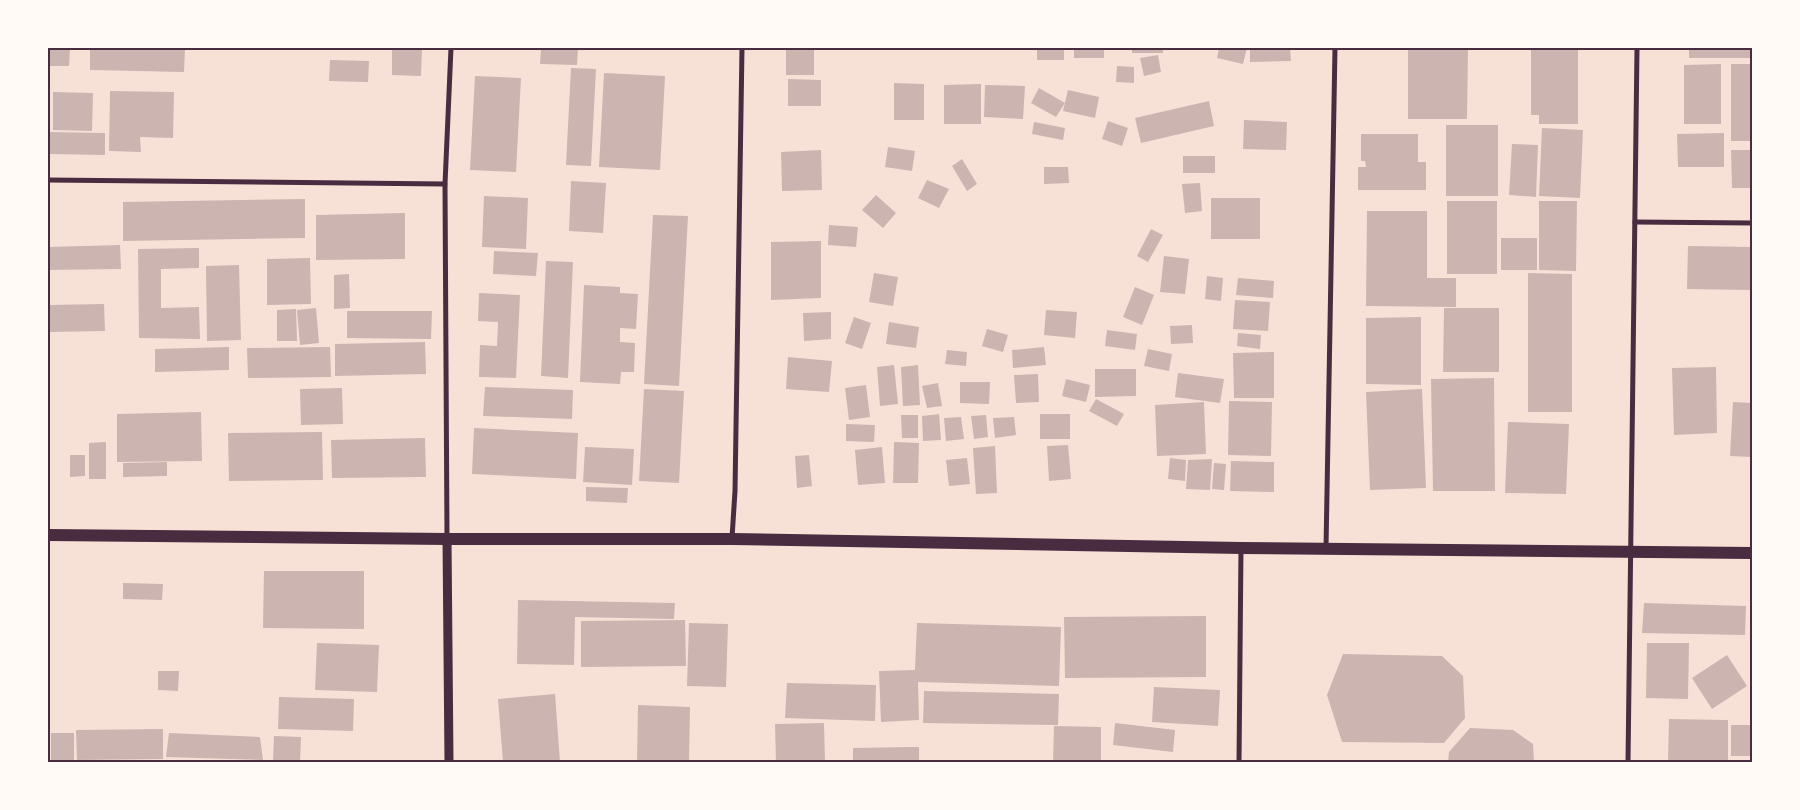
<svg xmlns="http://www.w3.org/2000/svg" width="1800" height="810" font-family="'Noto Serif',serif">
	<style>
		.building { fill: #ccb4b1 }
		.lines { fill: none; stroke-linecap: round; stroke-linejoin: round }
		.minor { stroke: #4a2c40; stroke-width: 5 }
		.tertiary { stroke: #4a2c40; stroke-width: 9 }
		.primary { stroke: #4a2c40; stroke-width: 12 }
		.neatline { fill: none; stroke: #4a2c40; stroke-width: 2 }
	</style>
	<rect width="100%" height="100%" fill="#f7e1d7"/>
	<g class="building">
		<polygon points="48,48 70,49 69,66 48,66"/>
		<polygon points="90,48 185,48 184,72 90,70"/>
		<polygon points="392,48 422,48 421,76 392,75"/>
		<polygon points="541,48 578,48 577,65 540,64"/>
		<rect x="786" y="48" width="28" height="27"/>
		<rect x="1037" y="48" width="27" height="12"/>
		<rect x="1074" y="48" width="30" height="10"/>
		<rect x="1132" y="48" width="31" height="5"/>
		<polygon points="1219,48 1247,48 1243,64 1217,58"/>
		<polygon points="1250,48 1290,48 1291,61 1250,62"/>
		<polygon points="1408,48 1468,48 1467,119 1408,119"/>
		<polygon points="1531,48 1578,48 1578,124 1539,124 1539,115 1531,115"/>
		<rect x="1689" y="48" width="63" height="10"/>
		<polygon points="1158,55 1161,72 1144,76 1140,58"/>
		<polygon points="330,60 369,61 368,82 329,81"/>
		<polygon points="1721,64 1721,124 1684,124 1684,65"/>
		<rect x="1731" y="64" width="20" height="77"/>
		<polygon points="1117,66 1134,67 1134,83 1116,82"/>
		<polygon points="571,68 596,69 591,166 566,165"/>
		<polygon points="604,73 665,76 660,170 599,167"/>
		<polygon points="475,76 521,78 516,172 470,170"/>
		<polygon points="788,79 821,80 821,106 788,106"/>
		<polygon points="894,83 924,84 924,120 894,120"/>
		<polygon points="981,84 981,124 944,124 944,85"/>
		<polygon points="985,85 1025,86 1023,119 984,117"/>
		<polygon points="1039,88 1065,103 1056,117 1031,103"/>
		<polygon points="1068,90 1099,97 1095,118 1063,111"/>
		<polygon points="110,91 174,92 173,138 140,137 141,152 109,151"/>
		<polygon points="53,92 93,93 92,131 53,130"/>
		<polygon points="1209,101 1214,126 1141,143 1135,118"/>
		<polygon points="1244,120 1287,122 1286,150 1243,149"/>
		<polygon points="1108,121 1128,128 1122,146 1102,139"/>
		<polygon points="1034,122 1065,128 1063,140 1032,134"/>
		<rect x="1446" y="125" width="52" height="71"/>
		<polygon points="1542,128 1583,130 1580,198 1539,196"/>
		<polygon points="48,132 105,133 105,155 48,154"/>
		<polygon points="1724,133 1724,167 1678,167 1677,134"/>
		<polygon points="1361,134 1418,134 1418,162 1426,162 1426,190 1358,190 1358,167 1366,167 1365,161 1361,161"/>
		<polygon points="1512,144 1538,145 1536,197 1509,195"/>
		<polygon points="888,147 915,151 912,171 885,167"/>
		<polygon points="821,150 822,190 782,191 781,152"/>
		<polygon points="1731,150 1752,150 1752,188 1732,188"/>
		<rect x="1183" y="156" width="32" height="17"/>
		<polygon points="962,159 977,184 967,191 952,166"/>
		<polygon points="1044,167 1068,167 1069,183 1044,184"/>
		<polygon points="927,180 949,189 939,208 918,198"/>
		<polygon points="571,181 606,183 603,233 569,231"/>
		<polygon points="1200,183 1202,211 1185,213 1182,184"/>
		<polygon points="876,195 896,213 883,228 862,210"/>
		<polygon points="484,196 528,198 526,249 482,247"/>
		<rect x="1211" y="198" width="49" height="41"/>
		<polygon points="305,199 305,238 123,241 123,202"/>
		<rect x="1447" y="201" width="50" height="73"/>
		<polygon points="1539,201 1577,201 1576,271 1539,270"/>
		<polygon points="1367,211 1427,211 1427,278 1456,278 1456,307 1366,306"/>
		<polygon points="405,213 405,259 316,260 316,215"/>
		<polygon points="653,215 688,216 679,386 644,384"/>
		<polygon points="829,225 858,227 856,247 828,245"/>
		<polygon points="1151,229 1163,235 1148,262 1137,256"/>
		<rect x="1501" y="238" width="36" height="32"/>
		<polygon points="821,241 821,298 771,300 771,242"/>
		<polygon points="120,245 121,269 48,270 48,247"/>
		<polygon points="1688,246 1752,247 1752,290 1687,289"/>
		<polygon points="199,248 199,268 161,269 161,308 199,307 200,339 139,338 138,249"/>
		<polygon points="494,251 538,253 536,276 493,274"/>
		<polygon points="1164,256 1189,259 1185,294 1160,292"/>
		<polygon points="310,258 311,304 267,305 267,259"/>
		<polygon points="546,261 573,262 568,378 541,376"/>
		<polygon points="239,265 241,340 207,341 206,266"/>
		<polygon points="874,273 898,277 893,306 869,302"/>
		<polygon points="1528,273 1572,274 1572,412 1528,412"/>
		<polygon points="349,274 350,308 334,309 334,275"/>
		<polygon points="1207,276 1223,278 1221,301 1205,299"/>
		<polygon points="1238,278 1274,281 1273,298 1236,295"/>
		<polygon points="584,285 620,287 620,293 638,294 636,329 620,328 620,342 635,343 634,372 621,372 620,384 580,382"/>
		<polygon points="1135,287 1154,295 1142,325 1123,317"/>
		<polygon points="479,293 520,295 516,378 479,377 480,345 497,346 498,322 478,321"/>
		<polygon points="1235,300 1270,302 1268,331 1233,329"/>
		<polygon points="104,304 105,331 48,332 48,305"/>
		<polygon points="316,308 319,343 300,345 297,310"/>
		<polygon points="1444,308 1499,308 1499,372 1443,372"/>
		<polygon points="296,309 297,341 277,341 277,310"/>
		<polygon points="1046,310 1077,312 1075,338 1044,335"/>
		<polygon points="347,311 432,311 431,339 347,338"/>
		<polygon points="831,312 831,339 804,341 803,313"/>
		<polygon points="854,317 871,323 862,349 845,343"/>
		<polygon points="1421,317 1421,385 1366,384 1366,318"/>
		<polygon points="889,322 919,327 916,348 886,344"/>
		<polygon points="1192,325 1193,343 1171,344 1170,326"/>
		<polygon points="987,329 1008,335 1003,352 982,346"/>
		<polygon points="1107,330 1137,334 1135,350 1105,346"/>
		<polygon points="1238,333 1261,335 1260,349 1237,346"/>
		<polygon points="425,342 426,374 335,376 335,344"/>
		<polygon points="229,347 229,370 155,372 155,349"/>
		<polygon points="330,347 331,377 248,378 247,348"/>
		<polygon points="1044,347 1046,365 1013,368 1012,350"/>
		<polygon points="1148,349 1172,354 1169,371 1144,366"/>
		<polygon points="947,350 967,352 966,366 945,364"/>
		<polygon points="1274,352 1274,398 1234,398 1233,353"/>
		<polygon points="788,357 832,361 829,392 786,389"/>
		<polygon points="894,365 898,404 880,406 877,367"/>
		<polygon points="918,365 920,405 903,406 901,367"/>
		<polygon points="1716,367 1717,433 1674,435 1672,368"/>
		<polygon points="1095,369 1136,369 1136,396 1095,397"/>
		<polygon points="1178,373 1224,379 1220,403 1175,397"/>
		<polygon points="1038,374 1039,402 1016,403 1014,375"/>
		<polygon points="1494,378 1495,491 1433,491 1431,379"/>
		<polygon points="1066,379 1090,385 1086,402 1062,396"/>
		<polygon points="960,382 990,382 989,404 960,403"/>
		<polygon points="938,383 942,406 927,408 922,386"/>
		<polygon points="866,385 870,417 849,420 845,388"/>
		<polygon points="485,387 573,390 572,419 483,416"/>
		<polygon points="342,388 343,424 301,425 300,389"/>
		<polygon points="644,389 684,391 679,483 639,481"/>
		<polygon points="1422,389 1426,488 1370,490 1366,392"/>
		<polygon points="1096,399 1124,414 1117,426 1089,411"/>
		<polygon points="1229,401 1272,402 1271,456 1228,455"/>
		<polygon points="1204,402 1206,454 1157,456 1155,405"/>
		<polygon points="1733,402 1752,403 1752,457 1730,456"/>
		<polygon points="201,412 202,461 117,462 117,414"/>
		<polygon points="939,414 941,440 923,441 922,416"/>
		<rect x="1040" y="414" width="30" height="25"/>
		<polygon points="901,415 918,415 918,438 902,438"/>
		<polygon points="986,415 988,437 974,439 971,416"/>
		<polygon points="961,417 964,439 946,441 944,418"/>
		<polygon points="1014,417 1016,435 995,438 993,418"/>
		<polygon points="1508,422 1569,424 1566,494 1505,493"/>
		<polygon points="846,424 875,425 874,442 846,441"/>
		<polygon points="474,428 578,433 576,479 472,474"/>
		<polygon points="322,432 323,480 229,481 228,433"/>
		<polygon points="425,438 426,477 332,478 331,440"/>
		<polygon points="106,442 106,479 89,479 89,443"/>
		<polygon points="894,442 919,443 918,483 893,483"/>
		<polygon points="1068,445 1071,479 1049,481 1047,446"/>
		<polygon points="995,446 997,493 976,494 973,448"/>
		<polygon points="585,447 634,449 632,485 583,482"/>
		<polygon points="882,447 885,483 858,485 855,450"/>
		<polygon points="70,455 85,455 85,476 70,477"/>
		<polygon points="809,455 812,486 797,488 795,456"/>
		<polygon points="967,458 970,484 949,486 946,460"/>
		<polygon points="1170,458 1186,460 1185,481 1168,479"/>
		<polygon points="1212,459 1210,490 1186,489 1188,460"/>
		<polygon points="1231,461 1274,462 1274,492 1230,491"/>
		<polygon points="167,462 167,476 123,477 123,463"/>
		<polygon points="1214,463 1226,464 1224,490 1212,489"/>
		<polygon points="586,487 628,488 627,503 586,501"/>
		<polygon points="264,571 364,571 364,629 263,628"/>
		<polygon points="123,583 163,584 162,600 123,599"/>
		<polygon points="518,600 675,603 674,619 575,617 574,665 517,664"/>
		<polygon points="1644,603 1746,606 1745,635 1642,633"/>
		<polygon points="1206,616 1206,677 1065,678 1064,617"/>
		<polygon points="685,620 686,666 581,667 581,621"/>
		<polygon points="689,623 728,624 726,687 687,686"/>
		<polygon points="917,623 1061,627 1059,686 918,682 919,720 881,722 879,671 915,670"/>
		<polygon points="317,643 379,645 377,692 315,690"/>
		<polygon points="1647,643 1689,643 1688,699 1646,698"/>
		<polygon points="1343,654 1442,656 1463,676 1465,718 1444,743 1342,742 1327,695"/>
		<polygon points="1727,655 1747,686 1712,709 1692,678"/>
		<polygon points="158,671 179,671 178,691 158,690"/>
		<polygon points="787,683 876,685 875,721 785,718"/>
		<polygon points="1154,687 1220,690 1218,726 1152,722"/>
		<polygon points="924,691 1059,694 1058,725 923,723"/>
		<polygon points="555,694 560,762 503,762 498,699"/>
		<polygon points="279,697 354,699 353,731 278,729"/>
		<polygon points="638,705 690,707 689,762 637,762"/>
		<polygon points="1669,719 1728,720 1728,762 1668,762"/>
		<polygon points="824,723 825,762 776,762 775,724"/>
		<polygon points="1115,723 1175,730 1173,752 1113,745"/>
		<rect x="1731" y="725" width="21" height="31"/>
		<polygon points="1054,726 1101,727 1101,762 1053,762"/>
		<polygon points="1470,728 1513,730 1533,744 1534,762 1448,762 1449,752"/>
		<polygon points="163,729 163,759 77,760 76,730"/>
		<rect x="51" y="733" width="23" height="29"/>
		<polygon points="169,733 260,737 263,760 166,757"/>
		<polygon points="274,736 301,737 300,762 273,762"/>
		<polygon points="910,747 919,747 919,762 853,762 853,748"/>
	</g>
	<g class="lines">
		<g class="minor">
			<polyline points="48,180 445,184"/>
			<polyline points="1635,222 1752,223"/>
			<polyline points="732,538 735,491 742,48"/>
			<polyline points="447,539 445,184 451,48"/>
			<polyline points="1326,548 1335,48"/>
			<polyline points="1239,762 1241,548"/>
			<polyline points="1628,762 1637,48"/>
		</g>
		<polyline class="tertiary" points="447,539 449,762"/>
		<polyline class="primary" points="48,535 447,539 732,539 1241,548 1752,553"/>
	</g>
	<rect width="1800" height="810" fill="none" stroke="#fffaf5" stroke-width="98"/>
	<rect x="49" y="49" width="1702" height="712" class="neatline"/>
</svg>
